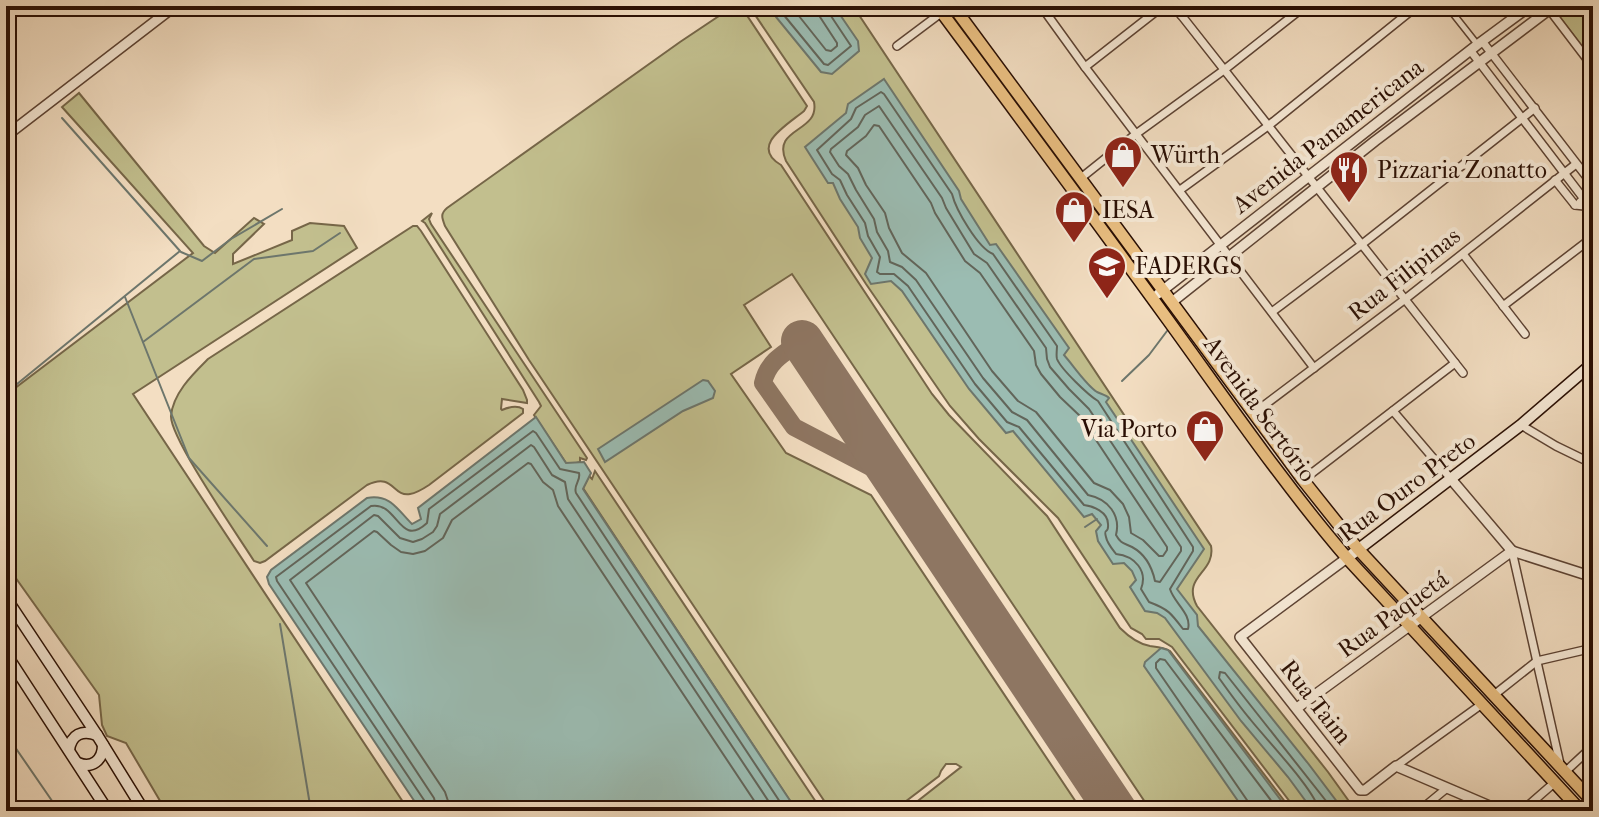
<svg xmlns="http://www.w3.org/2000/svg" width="1599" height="817" font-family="'IM FELL French Canon',serif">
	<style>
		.green { fill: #c2bf8e; stroke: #766648; stroke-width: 2 }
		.water { fill: #9bbcb2; stroke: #6d766c; stroke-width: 2 }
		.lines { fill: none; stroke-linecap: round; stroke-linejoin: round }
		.shore { stroke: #62655a; stroke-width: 2 }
		.stream { stroke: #6d766c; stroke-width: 2 }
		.taxiway { stroke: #8e7662; stroke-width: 18 }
		.runway { stroke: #8e7662; stroke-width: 42 }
		.pedestrian-casing { stroke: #5c4233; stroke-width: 8 }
		.minor-casing { stroke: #5c4233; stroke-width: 10 }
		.tertiary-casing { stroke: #5c4233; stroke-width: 12 }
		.secondary-casing { stroke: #290e03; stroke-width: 13 }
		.primary-casing { stroke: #290e03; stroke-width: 14 }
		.pedestrian { stroke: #f7ead7; stroke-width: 5 }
		.minor { stroke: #f7ead7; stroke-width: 7 }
		.tertiary { stroke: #f7ead7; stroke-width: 9 }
		.secondary { stroke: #f7ead7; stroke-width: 10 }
		.primary { stroke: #eabf81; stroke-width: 11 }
		.labels { text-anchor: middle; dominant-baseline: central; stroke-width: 8; stroke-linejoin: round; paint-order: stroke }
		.street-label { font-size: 24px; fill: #290e03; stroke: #f7ead7 }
		.poi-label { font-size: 24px; fill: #290e03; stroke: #f7ead7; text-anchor: start }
	</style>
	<rect width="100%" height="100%" fill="#f3dec2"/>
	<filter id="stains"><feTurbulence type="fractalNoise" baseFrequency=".0025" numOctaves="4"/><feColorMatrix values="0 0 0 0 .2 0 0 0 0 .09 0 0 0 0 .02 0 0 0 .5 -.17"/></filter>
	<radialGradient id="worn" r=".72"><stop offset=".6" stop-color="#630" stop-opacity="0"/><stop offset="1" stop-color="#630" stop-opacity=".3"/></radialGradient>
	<g class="green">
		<path d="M749,6H853L1211,546C1216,573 1181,576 1197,606L1328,772L1356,811H1297L1172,647L1159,639H1146L1142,634L1131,628L1058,518L979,439L950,406L866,284L786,161C771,127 820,133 814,102Z"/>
		<polygon points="1563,6 1593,6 1593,61 1556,12"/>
		<path d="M739,7L744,11L807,106L804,111C787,125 749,146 781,165L932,394L949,415L1047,516L1120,628C1129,637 1138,644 1150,646C1158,647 1163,647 1170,651L1292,811H1151L792,274L744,305L771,347L731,374L786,453L871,495L1082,811H905L961,767L956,764H946L941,771L939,776L893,811H831L529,360L445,226C442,218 440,214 447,208L680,42L731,8Z"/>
		<polygon points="79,93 204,246 215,253 254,218 264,224 233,254 233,264 292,240 292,231 310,223 344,226 357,248 133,394 409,811 166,811 126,743 107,736 102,725 99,695 15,577 6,581 6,395 193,253 62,107"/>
		<polygon points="432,213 429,219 431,224 587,458 586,460 580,458 580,462 573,464 566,463 534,415 541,406 539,402 425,223 422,221"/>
		<path d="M413,226H417L421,231L523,390L527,400V403L502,399L501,409L502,410C509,407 517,405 523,409V413L429,485C423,489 417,493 410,494C392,497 394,472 367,485L265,561L260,563L254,561C239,537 170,438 171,416C173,393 193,374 208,359Z"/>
		<polygon points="595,471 822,811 793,811 794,807 583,488 589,476 592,479"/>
	</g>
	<g class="water">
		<polygon points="772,6 834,6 858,41 859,51 832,74 821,72 776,17"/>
		<path d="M884,79L959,191L961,199L990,245L996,244L1069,348L1064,355C1073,365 1086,385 1097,392C1101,394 1106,395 1109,398L1106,402L1204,549L1177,589L1197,615L1198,626L1307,762L1344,811H1313L1288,777L1241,721L1165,618L1157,613L1145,611L1130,587L1136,580L1132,571L1124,563L1113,564L1098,541L1096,531L1101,525L1092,514L1084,517L1013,431L1006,433L969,389L902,291L891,281L871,284L865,274L872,258L860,238L858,227L840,199L833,183H828L805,147L846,113L848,104Z"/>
		<polygon points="703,380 708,381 715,391 713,398 683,411 605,462 598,449"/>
		<path d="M536,417L566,463L584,462L591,473L583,489L795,808L793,811H421L269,584L267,577L271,570L367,498C390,494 397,509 412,524L421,519L418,508Z"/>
		<polygon points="1161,648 1168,650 1289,811 1245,811 1144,666 1145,662"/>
	</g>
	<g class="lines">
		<g class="shore">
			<polyline points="781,6 783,14 824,64 828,65 851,46 829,13 828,6"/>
			<polyline points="791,6 826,50 831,51 837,46 837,43 820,17 818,6"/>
			<path d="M881,92L884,94L952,194C956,210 978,248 993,254L1057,346C1057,349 1056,356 1057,359C1061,369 1088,395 1098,401L1193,547V551L1170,589C1174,603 1192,614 1188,629H1183C1171,613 1168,609 1149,602L1141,589C1148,571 1135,556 1116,554C1113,550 1107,543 1106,537C1103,527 1109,535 1108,524C1108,512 1093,506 1084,505L1019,427L1007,422L975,384L908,286L894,274H880L877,272L880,257L868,236L865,223L847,195L840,180L832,174L817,150L851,119L856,108Z"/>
			<path d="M879,106L942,198L946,208L974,254L987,263L1046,348L1047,359L1050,367L1069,389L1089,409L1181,547V551L1160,582L1155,581C1152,567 1145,554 1132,547C1124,543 1121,544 1116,535C1121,515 1108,499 1088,495L1027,420L1012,412L983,378L916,280L902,267L890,262L888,251L877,232L874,219L856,190L848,174L839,166L830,152L831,149L858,127L865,115Z"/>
			<polygon points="874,125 879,126 931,203 935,213 965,261 980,273 1034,351 1036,365 1041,374 1060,397 1080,416 1167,547 1167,550 1163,556 1159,556 1143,540 1131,533 1129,517 1123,504 1110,490 1094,483 1036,412 1018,401 992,371 926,273 902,253 889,228 885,213 866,185 858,168 846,155 847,151 866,136"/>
			<path d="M427,811L426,803L277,581L276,577L371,506C398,501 399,549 427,523L429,509L533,431L536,433L560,469L579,473C581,481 573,485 576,493L786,811"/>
			<polyline points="437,811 434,798 290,580 374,515 378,516 400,538 413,542 422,539 433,532 437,526 440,514 531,445 534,447 552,475 565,482 568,499 775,811"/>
			<polyline points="449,811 448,801 445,792 306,583 374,531 377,532 391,545 401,552 413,554 425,551 443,538 452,520 528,463 531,464 543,482 553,490 558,506 761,811"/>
			<polyline points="1251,811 1249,803 1156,668 1156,663 1160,659 1165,660 1279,811"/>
			<path d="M1319,811C1317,792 1264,737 1250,719C1239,706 1229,692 1219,678L1220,672L1225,673L1334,811"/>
		</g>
		<g class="stream">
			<polyline points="181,252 202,261 231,239 282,209"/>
			<polyline points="125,297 189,458 267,546"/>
			<polyline points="143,342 254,259 313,251 340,233"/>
			<polyline points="1122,381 1149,355 1167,331"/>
			<polyline points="6,393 180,251 62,118"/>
			<polyline points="1085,527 1097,519"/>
			<polyline points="280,624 311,811"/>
			<polyline points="6,734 59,811"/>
		</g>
		<path class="taxiway" d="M802,341C784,353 768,361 763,383L794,427L884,474L896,484L934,539"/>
		<polyline class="runway" points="802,341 1116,811"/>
		<defs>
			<polyline id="pedestrian" points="1447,6 1477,44"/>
			<g id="minor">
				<polyline points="1174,6 1463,373"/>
				<polyline points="1548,8 1593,67"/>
				<polyline points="1046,13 1085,67 1314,368"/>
				<polyline points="1181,15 1192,6"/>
				<polyline points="1482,41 1593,185"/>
				<polyline points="897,46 941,13"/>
				<polyline points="1470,50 1584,199"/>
				<polyline points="1085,67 1163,6"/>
				<polyline points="1081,178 1136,134 1224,70 1305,6"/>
				<polyline points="1555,180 1575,205"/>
				<polyline points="1180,190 1268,126 1417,6"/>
				<polyline points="1580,202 1593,191"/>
				<polyline points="1575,205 1593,207"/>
				<polyline points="1463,254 1525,334"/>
				<polyline points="1503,306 1593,237"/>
				<polyline points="1272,312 1361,245 1535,108"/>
				<polyline points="1393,411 1451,479"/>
				<polyline points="1254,413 1404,300 1576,164"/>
				<polyline points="1521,425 1556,446 1593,464"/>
				<polyline points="1303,480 1455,363"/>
				<polyline points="1512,551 1560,764"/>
				<polyline points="1494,695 1537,661 1593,648"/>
				<polyline points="1396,766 1482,704"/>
				<polyline points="1565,772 1593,746"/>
				<polyline points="1419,811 1447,788"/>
				<polyline points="1522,811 1554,783"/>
			</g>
			<g id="tertiary">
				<polyline points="6,136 175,6"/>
				<polyline points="1158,294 1477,45 1530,6"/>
				<polyline points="1172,302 1375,141 1554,6"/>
				<polyline points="1451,479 1512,551"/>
				<polyline points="1512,551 1593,577"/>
				<polyline points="1347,558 1240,637 1360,790 1365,790 1396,766 1501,811"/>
				<polyline points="1297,708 1512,551"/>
			</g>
			<g id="secondary">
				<polyline points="1347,558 1521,425 1593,363"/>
				<polyline points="6,598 97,735 144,811"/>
				<polyline points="6,654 108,811"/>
				<path d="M69,750C71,735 82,729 97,735"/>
				<path d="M78,763C92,769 103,760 103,745"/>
			</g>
			<g id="primary">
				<path d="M937,6C1014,110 1092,215 1168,320C1226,400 1282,482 1347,558L1581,811"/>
				<polyline points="953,6 1303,480 1358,549 1593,802"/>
			</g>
		</defs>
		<use href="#pedestrian" class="pedestrian-casing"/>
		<use href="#minor" class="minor-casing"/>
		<use href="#tertiary" class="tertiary-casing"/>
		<use href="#secondary" class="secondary-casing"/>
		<use href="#primary" class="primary-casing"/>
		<use href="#pedestrian" class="pedestrian"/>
		<use href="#minor" class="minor"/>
		<use href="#tertiary" class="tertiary"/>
		<use href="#secondary" class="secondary"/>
		<use href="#primary" class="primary"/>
	</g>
	<defs>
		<symbol id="shop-pin" viewBox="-11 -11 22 30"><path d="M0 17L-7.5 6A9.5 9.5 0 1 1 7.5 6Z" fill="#8f2418" stroke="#f7ead7"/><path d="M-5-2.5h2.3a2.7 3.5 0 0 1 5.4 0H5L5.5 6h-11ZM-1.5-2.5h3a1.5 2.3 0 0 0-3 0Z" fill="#fff"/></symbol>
		<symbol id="restaurant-pin" viewBox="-11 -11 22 30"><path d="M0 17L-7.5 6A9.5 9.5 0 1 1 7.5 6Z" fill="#8f2418" stroke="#f7ead7"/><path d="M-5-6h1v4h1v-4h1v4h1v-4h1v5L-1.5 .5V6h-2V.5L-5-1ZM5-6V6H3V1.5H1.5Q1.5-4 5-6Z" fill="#fff"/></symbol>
		<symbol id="university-pin" viewBox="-11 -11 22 30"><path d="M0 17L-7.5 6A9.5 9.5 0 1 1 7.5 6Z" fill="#8f2418" stroke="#f7ead7"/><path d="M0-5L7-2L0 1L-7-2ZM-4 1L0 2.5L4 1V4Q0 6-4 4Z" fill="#fff"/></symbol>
	</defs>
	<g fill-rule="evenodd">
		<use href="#shop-pin" x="1101" y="133" width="44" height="60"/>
		<use href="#restaurant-pin" x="1327" y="148" width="44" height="60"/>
		<use href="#shop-pin" x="1052" y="188" width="44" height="60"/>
		<use href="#university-pin" x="1085" y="244" width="44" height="60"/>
		<use href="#shop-pin" x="1183" y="407" width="44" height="60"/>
	</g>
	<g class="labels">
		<g class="street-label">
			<text transform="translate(1328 136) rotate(-38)">Avenida Panamericana</text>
			<text transform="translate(1404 274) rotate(-38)">Rua Filipinas</text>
			<text transform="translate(1260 409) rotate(54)">Avenida Sertório</text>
			<text transform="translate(1407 487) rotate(-37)">Rua Ouro Preto</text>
			<text transform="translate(1393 614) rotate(-36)">Rua Paquetá</text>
			<text transform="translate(1316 702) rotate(52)">Rua Taim</text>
		</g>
		<g class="poi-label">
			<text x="1151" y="155">Würth</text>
			<text x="1377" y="170">Pizzaria Zonatto</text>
			<text x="1102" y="210">IESA</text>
			<text x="1135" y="266">FADERGS</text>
			<text x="1177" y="429" text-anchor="end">Via Porto</text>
		</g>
	</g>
	<rect width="1599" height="817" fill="none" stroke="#f3dec2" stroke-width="32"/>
	<rect x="8" y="8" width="1583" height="801" fill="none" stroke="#290e03" stroke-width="4"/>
	<rect x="16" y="16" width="1567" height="785" fill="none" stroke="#290e03" stroke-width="2"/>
	<rect width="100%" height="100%" filter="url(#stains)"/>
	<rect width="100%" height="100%" fill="url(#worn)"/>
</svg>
